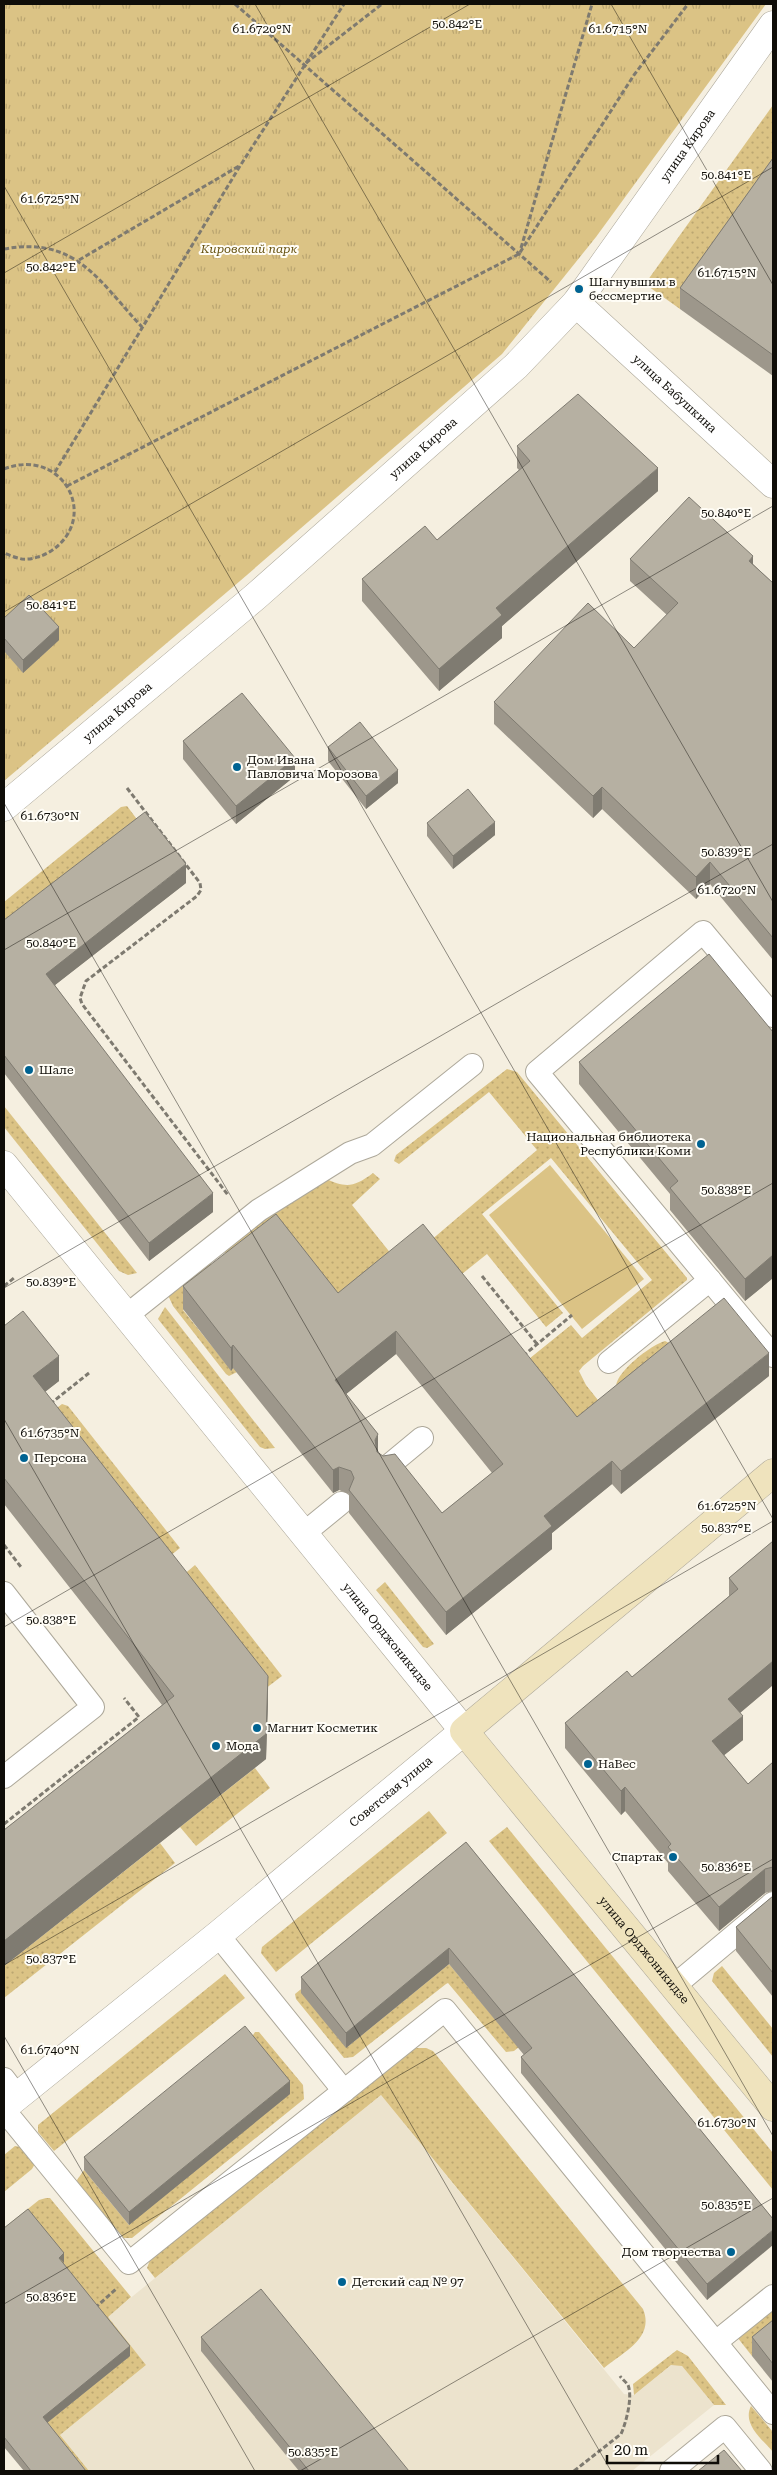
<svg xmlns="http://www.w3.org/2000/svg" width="777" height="2475" font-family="'Roboto Serif',serif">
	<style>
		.built { fill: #ece3cd }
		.grass { fill: url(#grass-dots) }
		.park { fill: url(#park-tufts) }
		.garden { fill: #dbc385 }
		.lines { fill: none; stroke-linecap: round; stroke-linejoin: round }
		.service-casing { stroke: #ada89a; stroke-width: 24 }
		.pedestrian-casing { stroke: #ada89a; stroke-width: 29 }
		.minor-casing { stroke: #ada89a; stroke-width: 29 }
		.tertiary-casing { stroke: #ada89a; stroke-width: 29 }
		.secondary-casing { stroke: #ada89a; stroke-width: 29 }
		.path { stroke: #7e7a70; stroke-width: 3; stroke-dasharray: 5 2.5; stroke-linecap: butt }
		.service { stroke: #fff; stroke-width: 22 }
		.pedestrian { stroke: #fff; stroke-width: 28 }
		.minor { stroke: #fff; stroke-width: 28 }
		.tertiary { stroke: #fff; stroke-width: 28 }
		.secondary { stroke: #efe3bd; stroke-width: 28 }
		.wall { fill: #9d978b; fill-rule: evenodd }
		.shaded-wall { fill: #7f7b71 }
		.building { fill: #b6b0a2; stroke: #7f7b71; fill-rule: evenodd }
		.ticks { fill: none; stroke: #0f0d08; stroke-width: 1; stroke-opacity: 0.45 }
		.poi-dot { fill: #006392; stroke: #fffdf6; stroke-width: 2 }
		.labels { text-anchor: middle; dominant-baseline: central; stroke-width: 4; stroke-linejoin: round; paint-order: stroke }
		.street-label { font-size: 12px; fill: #0f0d08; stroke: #fffdf6 }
		.park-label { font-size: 12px; font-style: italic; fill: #65500e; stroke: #fffdf6 }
		.poi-label { font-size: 12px; fill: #0f0d08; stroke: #fffdf6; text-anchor: start }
		.ticks-label { font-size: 12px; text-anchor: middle; fill: #0f0d08; stroke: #fffdf6; stroke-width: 4; stroke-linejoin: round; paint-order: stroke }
	</style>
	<defs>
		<pattern id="grass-dots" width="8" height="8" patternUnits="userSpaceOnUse" patternTransform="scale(1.25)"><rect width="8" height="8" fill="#dbc385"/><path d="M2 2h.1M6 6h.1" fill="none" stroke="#bba671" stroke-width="1.8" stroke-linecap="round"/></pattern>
		<pattern id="park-tufts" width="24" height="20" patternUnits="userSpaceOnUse" patternTransform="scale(1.25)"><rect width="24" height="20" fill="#dbc385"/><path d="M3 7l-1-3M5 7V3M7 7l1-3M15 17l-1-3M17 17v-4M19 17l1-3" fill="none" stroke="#bba671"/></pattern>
	</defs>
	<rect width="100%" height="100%" fill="#f5efe0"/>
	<polygon class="built" points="381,2095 624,2394 634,2395 671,2365 677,2364 682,2366 714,2405 632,2471 89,2471 60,2435 146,2365 107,2317"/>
	<g class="grass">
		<polygon points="773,105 773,178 680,309 645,284"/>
		<polygon points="127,806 145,830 4,939 4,902 121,807"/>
		<polygon points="507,1069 517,1072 687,1278 687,1280 583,1366 579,1371 586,1385 609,1414 577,1440 519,1367 571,1325 582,1338 652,1280 551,1158 482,1214 563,1313 546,1327 487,1254 462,1274 423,1247 537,1150 489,1092 399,1164 394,1161 396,1155"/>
		<polygon points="4,1106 137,1273 128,1275 119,1271 4,1127"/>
		<path d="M373,1173L380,1179L352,1205L400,1265L249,1387L237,1372L229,1376L226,1374L173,1306L167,1293L209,1261L223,1278L183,1310L231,1370L324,1298L237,1267L223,1250V1245L324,1178C346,1188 353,1188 373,1173Z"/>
		<polygon points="165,1307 275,1448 265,1449 260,1447 158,1319"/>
		<path d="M665,1341L669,1343L616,1386C617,1371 651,1345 665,1341Z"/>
		<polygon points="62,1404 68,1406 180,1548 160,1564 45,1417"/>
		<polygon points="195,1565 282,1676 261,1692 175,1582"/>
		<polygon points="385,1582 434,1644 427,1648 423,1647 376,1590"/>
		<polygon points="255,1768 270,1788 196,1846 180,1827"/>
		<polygon points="429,1811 447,1833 276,1972 261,1953 262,1947"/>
		<polygon points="507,1827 773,2153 773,2190 489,1841"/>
		<polygon points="160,1843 175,1863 4,1998 4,1966"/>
		<polygon points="460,1859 346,2048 449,1964 510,2037 562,2012 514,2051 506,2052 448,1983 446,1984 353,2057 344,2058 296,1999 295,1994"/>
		<polygon points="722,1966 773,2029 773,2057 712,1981 714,1973"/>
		<polygon points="225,1974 245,1998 54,2151 38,2132 38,2125"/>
		<polygon points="255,2032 259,2032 303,2085 304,2099 132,2238 122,2238 78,2185 77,2180 84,2170 129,2225"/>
		<path d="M416,2048H426L433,2051L643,2309C655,2338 623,2352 604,2368L381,2095L155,2278L147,2268L150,2260Z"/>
		<polygon points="15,2146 26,2148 36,2162 32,2169 4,2192 4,2155"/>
		<polygon points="46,2198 50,2198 131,2297 108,2317 146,2365 60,2435 89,2471 79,2471 4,2378 4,2228 39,2200"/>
		<polygon points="773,2308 773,2338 752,2356 737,2337"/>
		<polygon points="677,2350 688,2356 726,2405 714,2405 682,2366 671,2365 634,2395 633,2384"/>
		<path d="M751,2406L773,2432V2452C762,2439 742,2424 751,2406Z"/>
	</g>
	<polygon class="park" points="4,4 766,4 596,237 502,354 240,581 4,781"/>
	<polygon class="garden" points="550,1165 644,1279 582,1329 489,1215"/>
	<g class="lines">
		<defs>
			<g id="service">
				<polyline points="773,1016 703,932 537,1072 773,1356"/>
				<polyline points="126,1316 259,1210 350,1153 372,1145 472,1065"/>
				<polyline points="609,1362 710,1280"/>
				<polyline points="387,1467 422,1438"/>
				<polyline points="303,1534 341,1503"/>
				<polyline points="4,1593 93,1707 4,1777"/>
				<polyline points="218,1935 344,2091"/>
				<polyline points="674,1986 773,1903"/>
				<polyline points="4,2079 17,2096"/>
				<polyline points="4,2110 129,2263 445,2010 773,2413"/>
				<polyline points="716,2342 773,2296"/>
				<polyline points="671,2471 725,2427 761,2471"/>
			</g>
			<g id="pedestrian">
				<path id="s1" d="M4,807L255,597L516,366L576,303L773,25"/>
			</g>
			<g id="minor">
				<path id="s2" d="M576,303L773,484"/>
				<path id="s3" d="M4,1165L464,1731"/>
			</g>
			<g id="tertiary">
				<path id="s4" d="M4,2107L218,1935L464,1731"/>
			</g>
			<g id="secondary">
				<path id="s5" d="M773,1473L464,1731L773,2107"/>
			</g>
		</defs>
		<use href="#service" class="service-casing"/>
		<use href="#pedestrian" class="pedestrian-casing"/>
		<use href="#minor" class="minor-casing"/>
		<use href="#tertiary" class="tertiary-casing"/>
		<use href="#secondary" class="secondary-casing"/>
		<g class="path">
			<polyline points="235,4 551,282"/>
			<polyline points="306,63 382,4"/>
			<polyline points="521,248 592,4"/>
			<path d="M4,249C76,236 98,280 142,327"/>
			<polyline points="79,260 239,166"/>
			<path d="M4,469C63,446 101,518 51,551C43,556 32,560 22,559C16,558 9,555 4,553"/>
			<polyline points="55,472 240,166 344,4"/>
			<polyline points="67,486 519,254 634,75 688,4"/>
			<polyline points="127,788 200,883 201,890 197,896 86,981 80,998 82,1004 228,1195"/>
			<polyline points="482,1276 537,1344"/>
			<polyline points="4,1286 14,1278"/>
			<polyline points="523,1356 572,1315"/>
			<polyline points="50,1404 89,1373"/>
			<polyline points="4,1545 21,1567"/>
			<polyline points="4,1824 139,1717 124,1698"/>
			<polyline points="95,2308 116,2289"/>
			<path d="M574,2471L621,2434C626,2423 633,2397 628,2385C626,2382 622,2379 620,2376"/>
		</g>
		<use href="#service" class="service"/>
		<use href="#pedestrian" class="pedestrian"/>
		<use href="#minor" class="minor"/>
		<use href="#tertiary" class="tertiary"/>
		<use href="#secondary" class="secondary"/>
	</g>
	<g class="wall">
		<polygon points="773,158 773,376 680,309 680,288"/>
		<polygon points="517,446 658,491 502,626 502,638 439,691 362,601 362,579 437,540 519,470 517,468"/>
		<polygon points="630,559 753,564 773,583 773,960 710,884 696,899 602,809 593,818 494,724 494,702 634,648 667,615 630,581"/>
		<polygon points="4,618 59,640 23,673 4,651"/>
		<polygon points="183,741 295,776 236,824 183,759"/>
		<polygon points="328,747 398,783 366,809 328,761"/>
		<polygon points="427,823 495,835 453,869 427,836"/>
		<polygon points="186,883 55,985 213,1212 149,1261 4,1073 4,920"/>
		<polygon points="773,1032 773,1278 745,1301 670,1210 670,1194 579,1084 579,1062"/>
		<path d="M183,1286L338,1293L577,1417L769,1376L621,1494L612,1484L552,1533V1549L446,1635L349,1513V1494L339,1490L333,1493L233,1368L231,1371L183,1309ZM396,1354L492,1473L442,1513L378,1453L346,1394Z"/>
		<polygon points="4,1326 59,1381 45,1392 268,1701 266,1759 4,1966 4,1830 162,1705 4,1504"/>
		<polygon points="773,1541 773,1685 740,1713 743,1740 724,1755 748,1784 773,1762 773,1891 765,1893 719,1931 668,1871 668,1863 625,1811 621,1815 565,1748 565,1723 632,1677 729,1596 729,1578"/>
		<polygon points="466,1842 773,2219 707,2300 521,2073 521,2057 524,2055 449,1964 346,2048 301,1993 301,1977"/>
		<polygon points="773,1896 773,1997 736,1951 736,1927"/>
		<polygon points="290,2094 129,2225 84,2170 84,2157"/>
		<polygon points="4,2228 63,2263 130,2356 47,2423 86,2471 24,2471 4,2447"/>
		<polygon points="773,2320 773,2382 752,2356 752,2337"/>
		<polygon points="201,2337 409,2471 299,2471 201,2351"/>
	</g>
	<g class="shaded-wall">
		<polygon points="658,468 658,491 502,626 502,638 439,691 439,669 496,608"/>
		<polygon points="753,556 753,578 749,561"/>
		<polygon points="59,627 59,640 23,673 23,660"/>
		<polygon points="295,758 295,776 236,824 236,806"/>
		<polygon points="398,770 398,783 366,809 366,796"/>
		<polygon points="602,787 602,809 593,818 593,796"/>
		<polygon points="495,822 495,835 453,869 453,856"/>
		<polygon points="710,862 710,884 696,899 696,877"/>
		<polygon points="186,864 186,883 46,992 46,974"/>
		<polygon points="213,1193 213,1212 149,1261 149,1243"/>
		<polygon points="773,1255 773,1278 745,1301 745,1279"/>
		<polygon points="396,1331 396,1354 335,1403 335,1380"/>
		<polygon points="233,1345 233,1368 231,1371 231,1348"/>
		<polygon points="769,1353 769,1376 621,1494 621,1471"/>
		<polygon points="59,1356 59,1381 33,1401 33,1376"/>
		<polygon points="378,1434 378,1457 375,1463 375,1440"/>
		<polygon points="612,1461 612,1484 552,1533 552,1549 446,1635 446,1612 544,1516"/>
		<polygon points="339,1467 339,1490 333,1493 333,1470"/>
		<polygon points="773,1661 773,1685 728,1723 728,1699"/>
		<polygon points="268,1676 268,1701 266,1759 4,1966 4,1941"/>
		<polygon points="743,1716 743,1740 712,1765 712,1741"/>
		<polygon points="625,1787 625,1811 621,1815 621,1791"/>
		<polygon points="765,1869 765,1893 719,1931 719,1907"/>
		<polygon points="449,1948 449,1964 346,2048 346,2033"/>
		<polygon points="290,2081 290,2094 129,2225 129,2212"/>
		<polygon points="773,2230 773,2245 707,2300 707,2284"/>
		<polygon points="64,2253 64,2263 59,2258"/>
		<polygon points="130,2346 130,2356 43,2426 43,2417"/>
	</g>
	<g class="building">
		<polygon points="773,158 773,355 680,288"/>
		<polygon points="578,394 658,468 496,608 502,615 439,669 362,579 425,526 437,540 530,461 517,446"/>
		<polygon points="689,497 753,556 749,561 773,583 773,938 710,862 696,877 602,787 593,796 494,702 588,603 634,648 678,603 630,559"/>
		<polygon points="29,595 59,627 23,660 4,638 4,618"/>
		<polygon points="242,693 295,758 236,806 183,741"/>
		<polygon points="360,722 398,770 366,796 328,747"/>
		<polygon points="468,789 495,822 453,856 427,823"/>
		<polygon points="145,812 186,864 46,974 213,1193 149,1243 4,1055 4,920"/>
		<polygon points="709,954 773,1032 773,1255 745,1279 670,1188 678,1181 579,1062"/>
		<path d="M276,1214L338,1293L423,1224L577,1417L724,1298L769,1353L621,1471L612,1461L544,1516L552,1526L446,1612L349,1490L354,1478L351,1471L339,1467L333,1470L233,1345L231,1348L183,1286ZM396,1331L503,1464L442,1513L395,1454L383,1456L377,1452L375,1440L378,1434L335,1380Z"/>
		<polygon points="23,1311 59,1356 33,1376 268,1676 266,1734 4,1941 4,1830 174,1696 4,1478 4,1326"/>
		<polygon points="773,1541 773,1661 728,1699 743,1716 712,1741 748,1784 773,1762 773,1867 765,1869 719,1907 668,1847 671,1844 625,1787 621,1791 565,1723 627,1671 632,1677 738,1589 729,1578"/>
		<polygon points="466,1842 773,2219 773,2230 707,2284 521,2057 532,2048 449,1948 346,2033 301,1977"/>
		<polygon points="773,1896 773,1973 736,1927"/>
		<polygon points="245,2026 290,2081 129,2212 84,2157"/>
		<polygon points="28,2209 64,2253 59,2258 130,2346 43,2417 86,2471 31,2471 4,2437 4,2228"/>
		<polygon points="261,2289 409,2471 309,2471 201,2337"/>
		<polygon points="773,2320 773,2364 752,2337"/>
		<polygon points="724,2450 742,2471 698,2471"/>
	</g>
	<path class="ticks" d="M255,4L773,902M611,4L773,285M4,186L773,1519M4,273L470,4M4,612L773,167M4,803L773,2136M4,950L773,506M4,1288L773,844M4,1419L611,2471M4,1627L773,1183M4,1965L773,1521M4,2036L255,2471M4,2304L773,1859M300,2471L773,2198"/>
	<g class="poi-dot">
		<circle cx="579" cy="289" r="5"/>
		<circle cx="237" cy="767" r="5"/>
		<circle cx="29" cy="1070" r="5"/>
		<circle cx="701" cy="1144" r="5"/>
		<circle cx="24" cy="1458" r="5"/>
		<circle cx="257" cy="1728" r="5"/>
		<circle cx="216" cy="1746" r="5"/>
		<circle cx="588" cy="1764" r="5"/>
		<circle cx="673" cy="1857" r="5"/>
		<circle cx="731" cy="2252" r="5"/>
		<circle cx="342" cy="2282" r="5"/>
	</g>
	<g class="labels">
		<g class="street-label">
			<text stroke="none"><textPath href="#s1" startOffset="956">улица Кирова</textPath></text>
			<text stroke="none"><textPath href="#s2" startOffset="134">улица Бабушкина</textPath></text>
			<text stroke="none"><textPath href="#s1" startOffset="552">улица Кирова</textPath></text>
			<text stroke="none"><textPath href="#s1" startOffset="148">улица Кирова</textPath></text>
			<text stroke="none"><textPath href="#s3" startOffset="608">улица Орджоникидзе</textPath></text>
			<text stroke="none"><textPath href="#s4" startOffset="499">Советская улица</textPath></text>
			<text stroke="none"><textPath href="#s5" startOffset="686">улица Орджоникидзе</textPath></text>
		</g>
		<g class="park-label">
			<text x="249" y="249">Кировский парк</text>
		</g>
		<g class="poi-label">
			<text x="589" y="282">Шагнувшим в<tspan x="589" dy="14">бессмертие</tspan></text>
			<text x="247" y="760">Дом Ивана<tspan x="247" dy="14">Павловича Морозова</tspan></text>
			<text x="39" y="1070">Шале</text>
			<text x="691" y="1137" text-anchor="end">Национальная библиотека<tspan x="691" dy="14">Республики Коми</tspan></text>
			<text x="34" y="1458">Персона</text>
			<text x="267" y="1728">Магнит Косметик</text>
			<text x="226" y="1746">Мода</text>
			<text x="598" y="1764">НаВес</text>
			<text x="663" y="1857" text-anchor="end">Спартак</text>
			<text x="721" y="2252" text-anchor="end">Дом творчества</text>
			<text x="352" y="2282">Детский сад № 97</text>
		</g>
	</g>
	<g class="ticks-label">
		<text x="457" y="28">50.842°E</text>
		<text x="262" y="33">61.6720°N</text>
		<text x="618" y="33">61.6715°N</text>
		<text x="726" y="179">50.841°E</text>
		<text x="50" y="203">61.6725°N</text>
		<text x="51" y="271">50.842°E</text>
		<text x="727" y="277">61.6715°N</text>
		<text x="726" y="517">50.840°E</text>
		<text x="51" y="609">50.841°E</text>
		<text x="50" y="820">61.6730°N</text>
		<text x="726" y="856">50.839°E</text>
		<text x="727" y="894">61.6720°N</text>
		<text x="51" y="947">50.840°E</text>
		<text x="726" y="1194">50.838°E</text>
		<text x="51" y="1286">50.839°E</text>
		<text x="50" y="1437">61.6735°N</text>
		<text x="727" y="1510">61.6725°N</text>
		<text x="726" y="1532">50.837°E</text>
		<text x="51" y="1624">50.838°E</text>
		<text x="726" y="1871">50.836°E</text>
		<text x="51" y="1963">50.837°E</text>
		<text x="50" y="2054">61.6740°N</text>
		<text x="727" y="2127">61.6730°N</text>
		<text x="726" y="2209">50.835°E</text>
		<text x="51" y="2301">50.836°E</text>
		<text x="313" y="2456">50.835°E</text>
	</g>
	<rect width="777" height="2475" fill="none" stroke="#0f0d08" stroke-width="10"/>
	<path d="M607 2455v8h111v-8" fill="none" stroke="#0f0d08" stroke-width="2.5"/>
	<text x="614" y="2455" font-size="15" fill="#0f0d08" stroke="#fffdf6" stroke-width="4" paint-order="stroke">20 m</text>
</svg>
